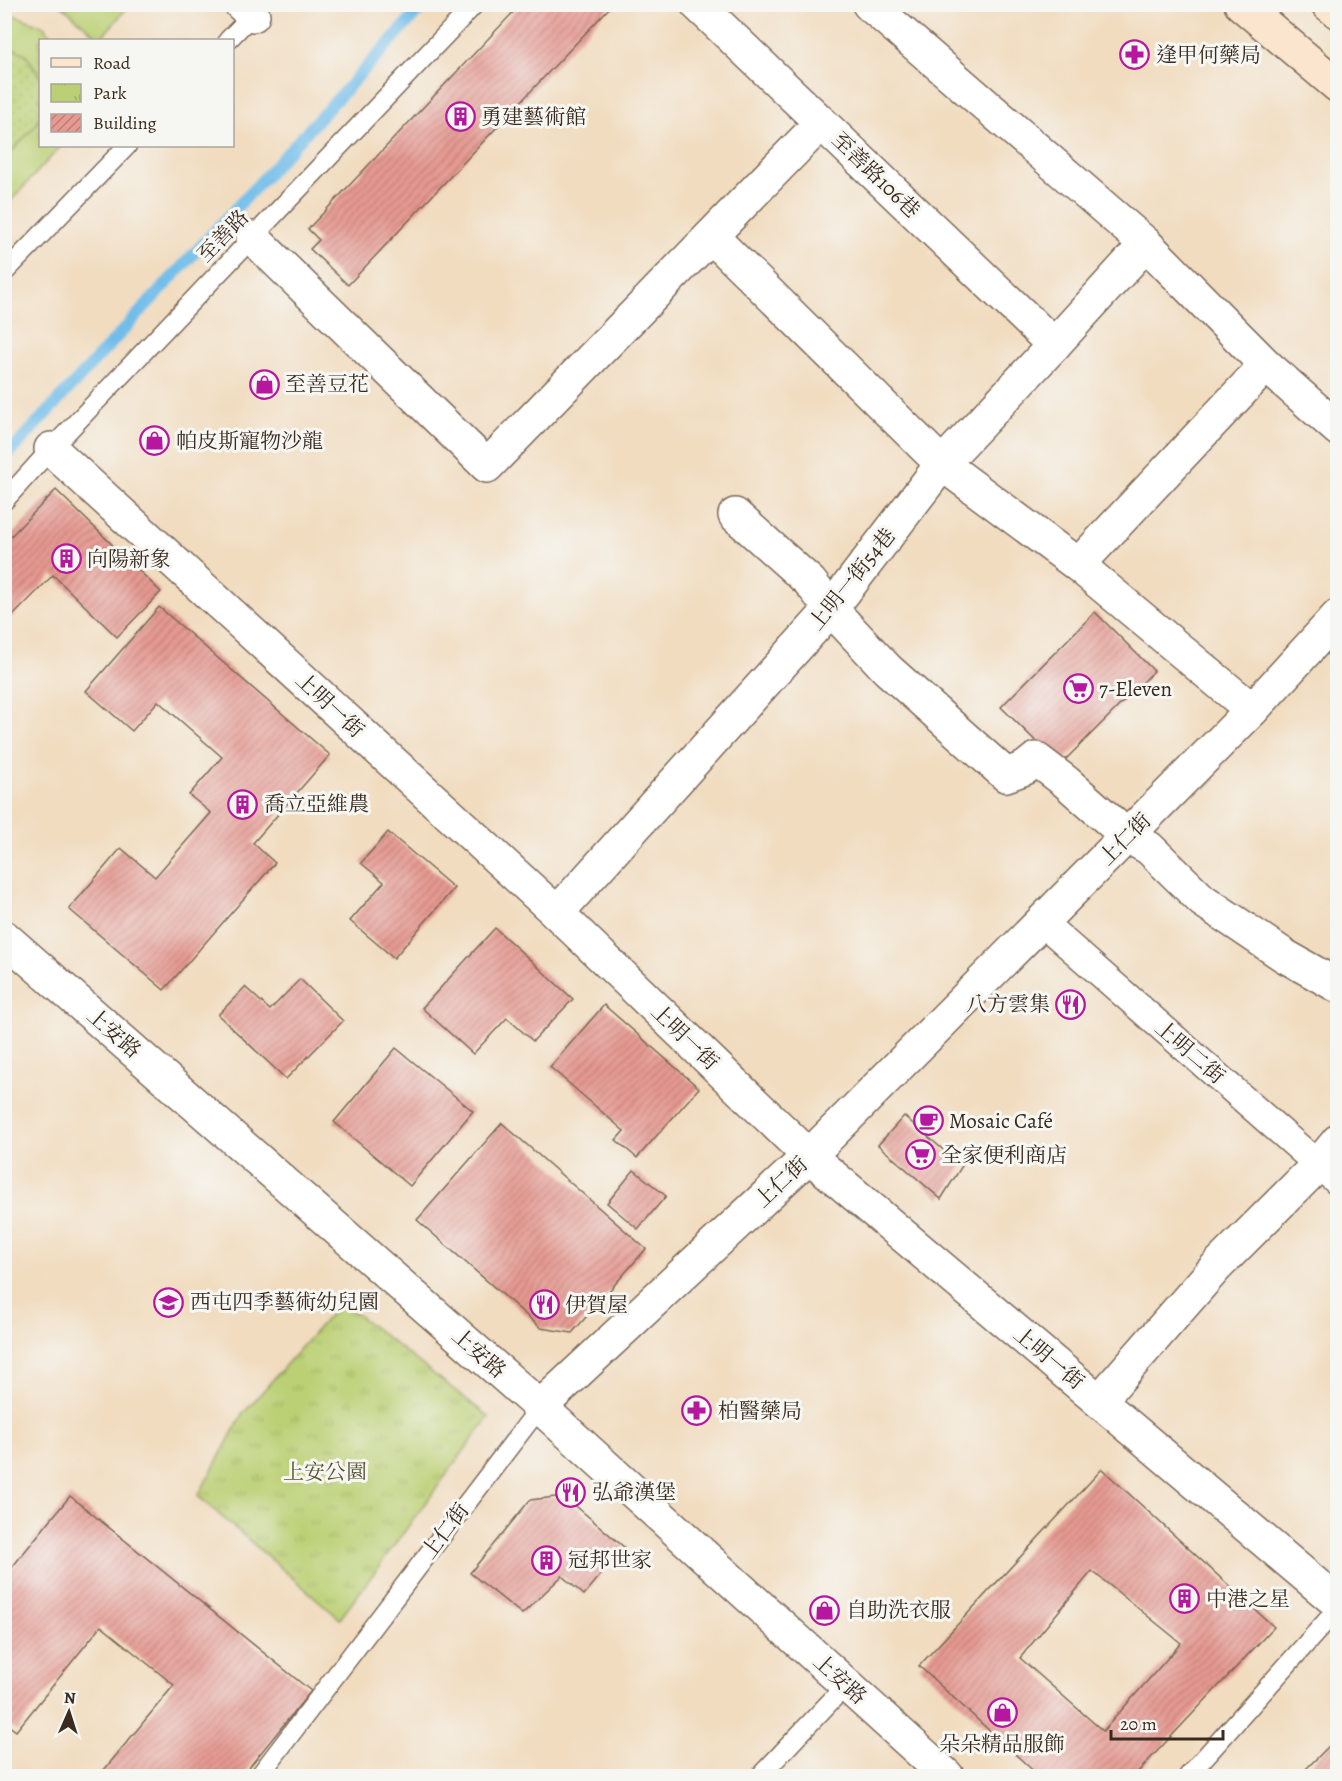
<svg xmlns="http://www.w3.org/2000/svg" width="1342" height="1781" font-family="Alegreya,'Noto Serif TC',serif">
	<style>
		.grass { fill: url(#grass-dots); stroke: #7b7d49; stroke-width: 1.5 }
		.park { fill: url(#park-tufts); stroke: #7b7d49; stroke-width: 1.5 }
		.pitch { fill: #bbd074; stroke: #7b7d49; stroke-width: 1.5 }
		.lines { fill: none; stroke-linecap: round; stroke-linejoin: round }
		.stream { stroke: #71bdea; stroke-width: 12 }
		.building { fill: url(#building-hatch); fill-rule: evenodd }
		.service-casing { stroke: #7b6856; stroke-width: 21 }
		.pedestrian-casing { stroke: #7b6856; stroke-width: 30 }
		.minor-casing { stroke: #7b6856; stroke-width: 36 }
		.secondary-casing { stroke: #7b6856; stroke-width: 36 }
		.service { stroke: #fff; stroke-width: 18 }
		.pedestrian { stroke: #fff; stroke-width: 27 }
		.minor { stroke: #fff; stroke-width: 33 }
		.secondary { stroke: #fce5cf; stroke-width: 33 }
		.labels { text-anchor: middle; dominant-baseline: central; stroke-width: 6; stroke-linejoin: round; paint-order: stroke }
		.poi-label { font-size: 21px; fill: #3b2a1e; stroke: #f6f6f2; text-anchor: start }
		.street-label { font-size: 21px; fill: #3b2a1e; stroke: #f6f6f2 }
		.park-label { font-size: 21px; fill: #5b5434; stroke: #f6f6f2 }
	</style>
	<defs>
		<pattern id="grass-dots" width="8" height="8" patternUnits="userSpaceOnUse" patternTransform="scale(1.5)"><rect width="8" height="8" fill="#bbd074"/><path d="M2 2h.1M6 6h.1" fill="none" stroke="#a2b364" stroke-width="1.8" stroke-linecap="round"/></pattern>
		<pattern id="park-tufts" width="24" height="20" patternUnits="userSpaceOnUse" patternTransform="scale(1.5)"><rect width="24" height="20" fill="#bbd074"/><path d="M3 7l-1-3M5 7V3M7 7l1-3M15 17l-1-3M17 17v-4M19 17l1-3" fill="none" stroke="#a2b364"/></pattern>
		<pattern id="building-hatch" width="6" height="6" patternUnits="userSpaceOnUse" patternTransform="scale(1.5)"><rect width="6" height="6" fill="#e69a92"/><path d="M-1 1l2-2M0 6l6-6M5 7l2-2" fill="none" stroke="#bc7e77"/></pattern>
	</defs>
	<rect width="100%" height="100%" fill="#f6f6f2"/>
	<filter id="ink" filterUnits="userSpaceOnUse"><feTurbulence type="fractalNoise" baseFrequency=".0167" numOctaves="2"/><feDisplacementMap in="SourceGraphic" scale="12" xChannelSelector="R" yChannelSelector="G"/><feConvolveMatrix kernelMatrix="1 2 1 2 8 2 1 2 1" color-interpolation-filters="sRGB"/></filter>
	<filter id="wash" filterUnits="userSpaceOnUse"><feTurbulence type="fractalNoise" baseFrequency=".008" numOctaves="4" result="noise"/><feDisplacementMap in="SourceGraphic" scale="24" xChannelSelector="R" yChannelSelector="G"/><feGaussianBlur stdDeviation="1.35" result="paint"/><feColorMatrix in="noise" values="0 0 0 0 0 0 0 0 0 0 0 0 0 0 0 0 0 1.4 0 .05"/><feComposite in="paint" operator="in"/></filter>
	<g filter="url(#wash)">
		<rect width="100%" height="100%" fill="#f1dcbf"/>
		<polygon class="grass" points="5,45 26,54 40,77 40,114 36,125 5,159"/>
		<polygon class="park" points="341,1302 489,1417 340,1619 198,1496 242,1415"/>
		<g class="pitch">
			<polygon points="61,5 130,5 100,39"/>
			<polygon points="5,12 44,26 53,40 40,40 40,77 26,54 5,45"/>
			<polygon points="40,114 40,146 61,146 5,207 5,159 36,125"/>
		</g>
		<g class="lines">
			<polyline class="stream" points="4,459 425,4"/>
		</g>
		<g id="blocks">
			<g class="building">
				<polygon points="521,4 613,4 348,285 310,249 319,240 308,229"/>
				<polygon points="56,490 161,592 117,637 53,575 4,625 4,543"/>
				<polygon points="159,607 330,755 253,843 275,863 164,990 69,909 121,848 155,877 211,813 189,795 222,757 158,701 132,731 86,691"/>
				<polygon points="1095,612 1154,671 1060,765 1001,707"/>
				<polygon points="388,832 454,888 394,958 350,921 384,882 361,863"/>
				<polygon points="495,928 573,999 533,1041 507,1018 473,1054 422,1008"/>
				<polygon points="300,979 343,1021 286,1079 218,1015 245,987 270,1010"/>
				<polygon points="604,1005 699,1088 637,1158 616,1140 624,1131 550,1067"/>
				<polygon points="396,1048 473,1111 410,1186 334,1122"/>
				<polygon points="904,1116 962,1166 941,1199 878,1145"/>
				<polygon points="502,1123 646,1249 572,1333 541,1328 417,1220"/>
				<polygon points="634,1170 666,1196 638,1229 607,1203"/>
				<path d="M1102,1469L1274,1627L1134,1776H1039L919,1666ZM1092,1571L1181,1643L1103,1731L1020,1658Z"/>
				<polygon points="70,1496 311,1691 242,1776 99,1776 174,1685 101,1626 16,1731 4,1722 4,1577"/>
				<polygon points="564,1496 624,1547 584,1595 562,1576 522,1614 470,1573 530,1500"/>
				<polygon points="1338,1737 1338,1776 1299,1776"/>
			</g>
		</g>
	</g>
	<g filter="url(#ink)">
		<use href="#blocks" fill-opacity="0" stroke="#7b6856" stroke-width="1.5"/>
		<g class="lines">
			<defs>
				<g id="service">
					<polyline points="228,40 257,10"/>
					<polyline points="4,273 127,146"/>
					<polyline points="4,501 51,449 475,4"/>
					<polyline points="259,1776 540,1407"/>
					<polyline points="760,1776 846,1685"/>
					<polyline points="1188,1776 1338,1608"/>
				</g>
				<polyline id="pedestrian" points="1042,922 1338,1182"/>
				<g id="minor">
					<polyline points="241,4 253,15"/>
					<polyline points="697,4 1054,345"/>
					<polyline points="869,4 1146,244 1266,365 1338,429"/>
					<polyline points="712,237 942,464 1078,565 1252,710"/>
					<polyline points="253,238 487,466 821,123"/>
					<polyline points="51,449 557,913 809,1156 1338,1603"/>
					<polyline points="735,515 810,582 831,609 887,669 1006,775 1025,768 1036,759 1066,782 1127,836 1149,848 1202,900 1285,956 1338,986"/>
					<polyline points="1078,565 1266,365"/>
					<polyline points="557,913 831,609 942,464 1054,345 1146,244"/>
					<polyline points="4,937 540,1407 947,1776"/>
					<polyline points="1100,1400 1217,1266 1319,1164 1338,1141"/>
					<polyline points="540,1407 809,1156 1252,710 1338,616"/>
				</g>
				<g id="secondary">
					<polyline points="1241,4 1338,86"/>
					<polyline points="1328,4 1338,12"/>
				</g>
			</defs>
			<use href="#service" class="service-casing"/>
			<use href="#pedestrian" class="pedestrian-casing"/>
			<use href="#minor" class="minor-casing"/>
			<use href="#secondary" class="secondary-casing"/>
			<use href="#service" class="service"/>
			<use href="#pedestrian" class="pedestrian"/>
			<use href="#minor" class="minor"/>
			<use href="#secondary" class="secondary"/>
		</g>
	</g>
	<defs>
		<symbol id="pharmacy-ring" viewBox="-11 -11 22 22"><circle r="9.5" fill="#f6f6f2" stroke="#b5179e" stroke-width="1.5"/><path d="M-2-6h4v4h4v4h-4v4h-4v-4h-4v-4h4Z" fill="#b5179e"/></symbol>
		<symbol id="building-ring" viewBox="-11 -11 22 22"><circle r="9.5" fill="#f6f6f2" stroke="#b5179e" stroke-width="1.5"/><path d="M-4-6H4V6H1V3H-1V6H-4ZM-2.5-4.3h1.7v1.8h-1.7ZM.8-4.3h1.7v1.8H.8ZM-2.5-1h1.7V.8h-1.7ZM.8-1h1.7V.8H.8Z" fill="#b5179e"/></symbol>
		<symbol id="shop-ring" viewBox="-11 -11 22 22"><circle r="9.5" fill="#f6f6f2" stroke="#b5179e" stroke-width="1.5"/><path d="M-5-2.5h2.3a2.7 3.5 0 0 1 5.4 0H5L5.5 6h-11ZM-1.5-2.5h3a1.5 2.3 0 0 0-3 0Z" fill="#b5179e"/></symbol>
		<symbol id="supermarket-ring" viewBox="-11 -11 22 22"><circle r="9.5" fill="#f6f6f2" stroke="#b5179e" stroke-width="1.5"/><path d="M-6-5.5h2.5l.6 2H6L4.5 2H-2.5L-4.4-4H-6ZM-1.5 3.2a1.3 1.3 0 1 0 .1 0ZM3 3.2a1.3 1.3 0 1 0 .1 0Z" fill="#b5179e"/></symbol>
		<symbol id="restaurant-ring" viewBox="-11 -11 22 22"><circle r="9.5" fill="#f6f6f2" stroke="#b5179e" stroke-width="1.5"/><path d="M-5-6h1v4h1v-4h1v4h1v-4h1v5L-1.5 .5V6h-2V.5L-5-1ZM5-6V6H3V1.5H1.5Q1.5-4 5-6Z" fill="#b5179e"/></symbol>
		<symbol id="cafe-ring" viewBox="-11 -11 22 22"><circle r="9.5" fill="#f6f6f2" stroke="#b5179e" stroke-width="1.5"/><path d="M-5.5-4.5H6V0H3Q3 3.5 0 3.5H-2.5Q-5.5 3.5-5.5 0ZM3-3.2v2h1.7v-2ZM-6 4.5H4V6H-6Z" fill="#b5179e"/></symbol>
		<symbol id="school-ring" viewBox="-11 -11 22 22"><circle r="9.5" fill="#f6f6f2" stroke="#b5179e" stroke-width="1.5"/><path d="M0-5L7-2L0 1L-7-2ZM-4 1L0 2.5L4 1V4Q0 6-4 4Z" fill="#b5179e"/></symbol>
	</defs>
	<g fill-rule="evenodd">
		<use href="#pharmacy-ring" x="1118" y="38" width="33" height="33"/>
		<use href="#building-ring" x="444" y="100" width="33" height="33"/>
		<use href="#shop-ring" x="248" y="368" width="33" height="33"/>
		<use href="#shop-ring" x="138" y="424" width="33" height="33"/>
		<use href="#building-ring" x="50" y="542" width="33" height="33"/>
		<use href="#supermarket-ring" x="1062" y="672" width="33" height="33"/>
		<use href="#building-ring" x="226" y="788" width="33" height="33"/>
		<use href="#restaurant-ring" x="1054" y="988" width="33" height="33"/>
		<use href="#cafe-ring" x="912" y="1104" width="33" height="33"/>
		<use href="#supermarket-ring" x="904" y="1138" width="33" height="33"/>
		<use href="#school-ring" x="152" y="1286" width="33" height="33"/>
		<use href="#restaurant-ring" x="528" y="1288" width="33" height="33"/>
		<use href="#pharmacy-ring" x="680" y="1394" width="33" height="33"/>
		<use href="#restaurant-ring" x="554" y="1476" width="33" height="33"/>
		<use href="#building-ring" x="530" y="1544" width="33" height="33"/>
		<use href="#building-ring" x="1168" y="1582" width="33" height="33"/>
		<use href="#shop-ring" x="808" y="1594" width="33" height="33"/>
		<use href="#shop-ring" x="986" y="1696" width="33" height="33"/>
	</g>
	<g class="labels">
		<g class="poi-label">
			<text x="1156" y="55">逢甲何藥局</text>
			<text x="481" y="117">勇建藝術館</text>
			<text x="285" y="384">至善豆花</text>
			<text x="176" y="441">帕皮斯寵物沙龍</text>
			<text x="87" y="559">向陽新象</text>
			<text x="1099" y="689">7-Eleven</text>
			<text x="264" y="804">喬立亞維農</text>
			<text x="1050" y="1004" text-anchor="end">八方雲集</text>
			<text x="949" y="1121">Mosaic Café</text>
			<text x="941" y="1155">全家便利商店</text>
			<text x="190" y="1302">西屯四季藝術幼兒園</text>
			<text x="565" y="1305">伊賀屋</text>
			<text x="718" y="1411">柏醫藥局</text>
			<text x="592" y="1492">弘爺漢堡</text>
			<text x="568" y="1560">冠邦世家</text>
			<text x="1206" y="1599">中港之星</text>
			<text x="846" y="1610">自助洗衣服</text>
			<text x="1002" y="1744" text-anchor="middle">朵朵精品服飾</text>
		</g>
		<g class="street-label">
			<text transform="translate(876 175) rotate(44)">至善路106巷</text>
			<text transform="translate(223 236) rotate(-46)">至善路</text>
			<text transform="translate(852 579) rotate(-51)">上明一街54巷</text>
			<text transform="translate(330 705) rotate(43)">上明一街</text>
			<text transform="translate(1125 839) rotate(-45)">上仁街</text>
			<text transform="translate(114 1033) rotate(41)">上安路</text>
			<text transform="translate(685 1037) rotate(44)">上明一街</text>
			<text transform="translate(1190 1052) rotate(41)">上明二街</text>
			<text transform="translate(781 1182) rotate(-43)">上仁街</text>
			<text transform="translate(479 1353) rotate(41)">上安路</text>
			<text transform="translate(1049 1358) rotate(40)">上明一街</text>
			<text transform="translate(445 1531) rotate(-53)">上仁街</text>
			<text transform="translate(840 1679) rotate(42)">上安路</text>
		</g>
		<g class="park-label">
			<text x="325" y="1472">上安公園</text>
		</g>
	</g>
	<rect width="1342" height="1781" fill="none" stroke="#f6f6f2" stroke-width="24"/>
	<rect x="39" y="39" width="195" height="108" fill="#f6f6f2" stroke="#aba49d" stroke-width="1.5"/>
	<rect x="51" y="58" width="30" height="9" fill="#fce5cf" stroke="#aba49d" stroke-width="1.5"/>
	<text x="93" y="69" font-size="18" fill="#3b2a1e">Road</text>
	<rect x="51" y="84" width="30" height="18" fill="url(#park-tufts)" stroke="#aba49d" stroke-width="1.5"/>
	<text x="93" y="99" font-size="18" fill="#3b2a1e">Park</text>
	<rect x="51" y="114" width="30" height="18" fill="url(#building-hatch)" stroke="#aba49d" stroke-width="1.5"/>
	<text x="93" y="129" font-size="18" fill="#3b2a1e">Building</text>
	<g transform="translate(69 1712) rotate(3)" stroke="#f6f6f2" stroke-width="4.5" paint-order="stroke">
	<path d="M0-4.5L10 22L0 15L-10 22Z" fill="#3b2a1e"/>
	<text y="-9" font-size="16" font-weight="bold" text-anchor="middle" fill="#3b2a1e">N</text>
	</g>
	<path d="M1111 1730v9h112v-9" fill="none" stroke="#3b2a1e" stroke-width="3"/>
	<text x="1120" y="1730" font-size="18" fill="#3b2a1e" stroke="#f6f6f2" stroke-width="4.5" paint-order="stroke">20 m</text>
</svg>
